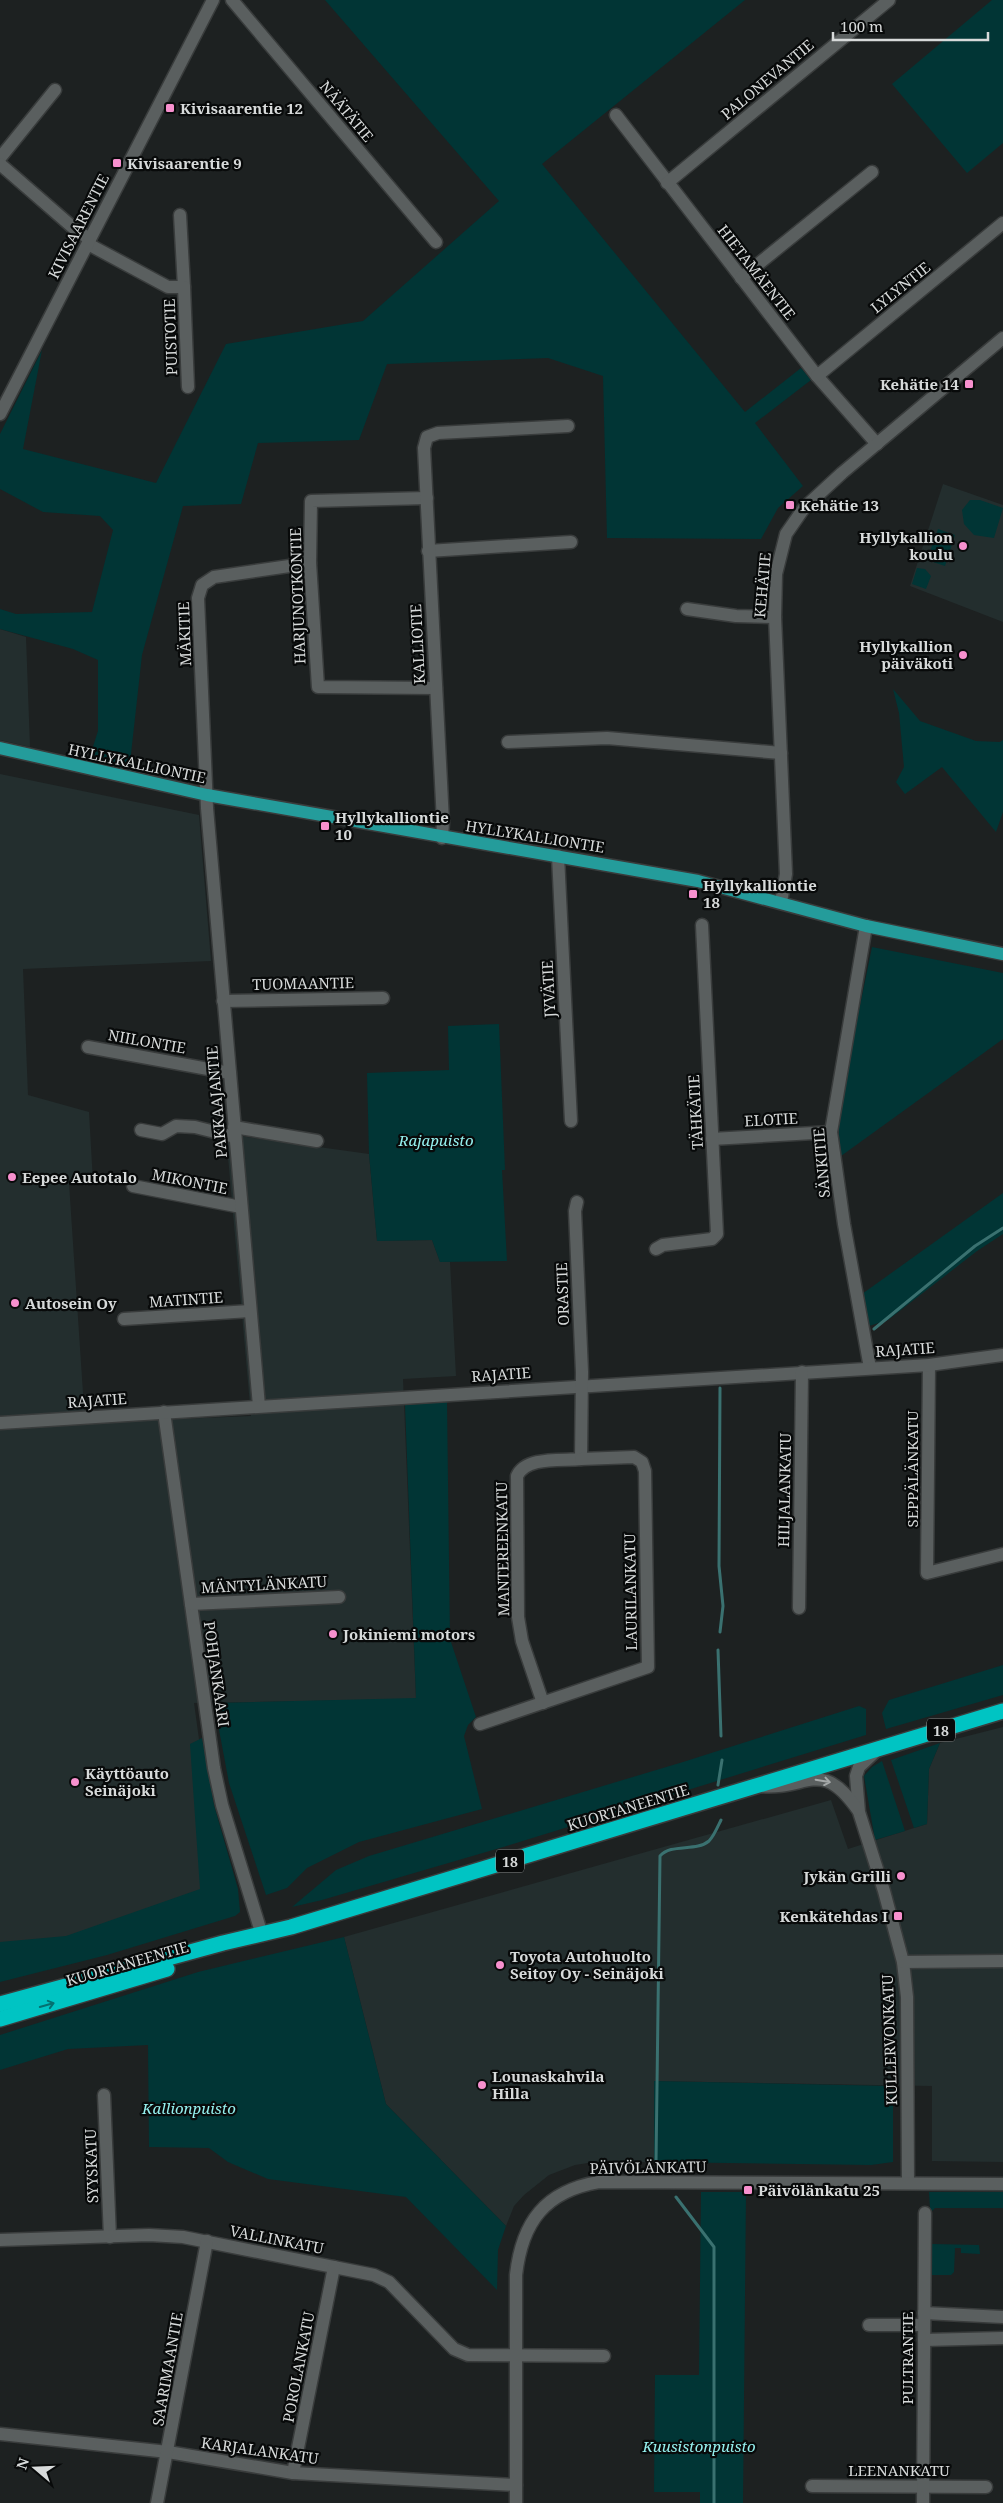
<svg xmlns="http://www.w3.org/2000/svg" width="1003" height="2503" font-family="'Noto Serif',serif">
	<style>
		.built { fill: #232e2e }
		.green { fill: #013535 }
		.lines { fill: none; stroke-linecap: round; stroke-linejoin: round }
		.stream { stroke: #3a7170; stroke-width: 3 }
		.minor-casing { stroke: #393c3c; stroke-width: 15 }
		.major-casing { stroke: #393c3c; stroke-width: 15 }
		.highway-casing { stroke: #393c3c; stroke-width: 18 }
		.minor { stroke: #5a5f5f; stroke-width: 12 }
		.major { stroke: #249c9b; stroke-width: 12 }
		.highway { stroke: #00c4c3; stroke-width: 15 }
		.oneway { stroke: #a5a9a9 }
		.oneway2 { stroke: #047070 }
		.poi-dot { fill: #f790ce; stroke: #080a0a; stroke-width: 2 }
		.labels { text-anchor: middle; dominant-baseline: central; stroke-width: 4.5; stroke-linejoin: round; paint-order: stroke }
		.shield { fill: #080a0a; stroke: #999c9c; stroke-width: 1 }
		.shield-label { font-size: 14px; font-weight: bold; fill: #d7dada }
		.street-label { font-size: 15px; fill: #d7dada; stroke: #080a0a }
		.poi-label { font-size: 15px; font-weight: bold; fill: #d7dada; stroke: #080a0a; text-anchor: start }
		.park-label { font-size: 15px; font-style: italic; fill: #95f1ef; stroke: #080a0a }
	</style>
	<rect width="100%" height="100%" fill="#1d2121"/>
	<g class="built">
		<polygon points="943,484 1003,505 1003,622 910,586"/>
		<polygon points="0,629 26,637 30,747 0,740"/>
		<polygon points="0,774 199,815 211,961 23,969 28,1095 89,1112 93,1182 69,1183 85,1423 251,1416 226,1134 369,1154 377,1241 432,1240 440,1262 450,1262 456,1376 403,1379 416,1699 194,1703 221,1899 0,1957"/>
		<polygon points="1003,1727 1003,2162 932,2161 932,2086 654,2081 654,2162 594,2162 575,2165 549,2175 524,2195 514,2206 506,2226 386,2104 344,1937 831,1800 848,1849 914,1828 927,1824 929,1769 940,1743"/>
	</g>
	<g class="green">
		<polygon points="325,0 745,0 542,164 745,412 801,368 811,380 755,423 803,486 778,508 761,539 607,538 603,376 548,358 387,364 359,440 258,443 241,504 183,506 142,655 129,772 88,762 98,731 98,660 73,649 0,629 0,609 16,614 92,612 113,530 100,516 43,512 0,489 0,434 42,350 23,449 156,483 226,344 363,321 499,201"/>
		<polygon points="992,0 1003,0 1003,143 967,173 892,84"/>
		<polygon points="970,500 980,500 1003,508 994,538 974,535 964,524 962,510"/>
		<polygon points="938,529 955,535 945,566 927,560"/>
		<polygon points="917,568 925,569 931,576 926,589 912,584"/>
		<polygon points="893,689 920,721 976,741 1000,742 1003,740 1003,812 996,832 942,767 905,794 896,782 904,767 899,713"/>
		<polygon points="872,947 1003,973 1003,1039 841,1156 838,1123 843,1089"/>
		<polygon points="499,1024 505,1170 502,1170 507,1261 440,1262 432,1240 377,1241 369,1154 367,1073 449,1070 448,1026"/>
		<polygon points="1003,1193 1003,1234 977,1251 888,1320 869,1326 862,1294"/>
		<polygon points="447,1402 450,1639 476,1717 468,1725 464,1736 482,1809 359,1842 307,1868 287,1888 266,1895 229,1783 214,1703 416,1698 405,1405"/>
		<polygon points="1003,1665 1003,1695 886,1729 882,1713 889,1700"/>
		<polygon points="859,1706 866,1709 866,1735 513,1844 322,1900 292,1907 336,1870 369,1856 683,1762"/>
		<polygon points="202,1738 214,1805 238,1889 240,1912 235,1916 107,1955 0,1982 0,1942 66,1936 200,1889 190,1744"/>
		<polygon points="940,1743 929,1769 927,1824 914,1828 891,1760"/>
		<polygon points="882,1761 905,1831 875,1840 864,1776 872,1767"/>
		<polygon points="344,1937 386,2104 506,2226 498,2250 497,2290 406,2197 268,2179 228,2162 209,2148 149,2147 148,2045 68,2049 0,2070 0,2035 198,1972"/>
		<polygon points="654,2081 893,2086 893,2162 871,2165 654,2162"/>
		<polygon points="701,2192 746,2192 743,2503 700,2503 700,2492 654,2492 655,2375 699,2375"/>
		<polygon points="929,2192 1003,2192 1003,2208 935,2208 932,2211 930,2208"/>
		<polygon points="932,2244 979,2245 980,2254 961,2253 961,2248 955,2248 954,2272 951,2275 932,2275"/>
	</g>
	<g class="lines">
		<g class="stream">
			<polyline points="874,1329 975,1246 1003,1228"/>
			<polyline points="720,1388 719,1566 723,1606 720,1632"/>
			<polyline points="718,1650 721,1736"/>
			<polyline points="718,1785 722,1760"/>
			<path d="M656,2163L660,1856C671,1843 696,1852 709,1841C714,1836 718,1826 721,1820"/>
			<polyline points="676,2197 714,2247 714,2503"/>
		</g>
		<defs>
			<g id="minor">
				<polyline points="232,0 436,242"/>
				<polyline points="616,115 817,376 877,444"/>
				<polyline points="0,158 55,90"/>
				<polyline points="0,164 77,231 90,239"/>
				<polyline points="667,183 889,0"/>
				<polyline points="180,215 184,287"/>
				<polyline points="88,244 168,287 184,287 188,387"/>
				<polyline points="741,278 872,172"/>
				<polyline points="817,376 1003,223"/>
				<polyline points="0,414 213,0"/>
				<polyline points="427,498 311,501 310,563 318,687 436,688"/>
				<polyline points="428,551 571,542"/>
				<polyline points="687,609 736,616 775,617"/>
				<polyline points="508,742 607,738 781,753"/>
				<polyline points="442,838 443,822 424,448 427,437 438,433 568,426"/>
				<polyline points="558,856 571,1121"/>
				<polyline points="781,902 786,874 775,617 776,574 786,534 804,508 842,473 1003,338"/>
				<polyline points="866,926 831,1132 844,1224 870,1368"/>
				<polyline points="223,1001 383,998"/>
				<polyline points="88,1047 230,1073"/>
				<polyline points="234,1127 317,1141"/>
				<polyline points="141,1130 162,1134 176,1126 195,1127 235,1137"/>
				<polyline points="712,1139 831,1132"/>
				<polyline points="133,1186 241,1207"/>
				<polyline points="656,1249 663,1245 712,1239 717,1234 702,925"/>
				<polyline points="124,1319 250,1311"/>
				<polyline points="929,1365 927,1573 1003,1554"/>
				<polyline points="259,1406 207,808 198,598 202,585 214,577 310,563"/>
				<polyline points="164,1412 214,1768 222,1805 262,1935"/>
				<polyline points="0,1423 929,1365 1003,1355"/>
				<polyline points="191,1604 339,1597"/>
				<polyline points="799,1608 802,1372"/>
				<path d="M543,1703L522,1641L518,1617L517,1476C526,1456 561,1461 581,1459L582,1372L575,1211L577,1202"/>
				<polyline points="480,1724 648,1667 645,1471 642,1462 634,1457 581,1459"/>
				<polyline points="876,1751 859,1767 856,1776 859,1812 884,1891 903,1962 907,1997 908,2183"/>
				<path d="M759,1786C808,1791 820,1756 858,1810"/>
				<polyline points="903,1962 1003,1961"/>
				<polyline points="104,2095 110,2237"/>
				<polyline points="0,2240 149,2235 183,2237 374,2275 389,2282 454,2349 468,2355 604,2356"/>
				<polyline points="924,2313 1003,2317"/>
				<polyline points="869,2325 924,2325"/>
				<polyline points="924,2340 1003,2338"/>
				<polyline points="0,2434 168,2452 293,2473 516,2485"/>
				<polyline points="293,2473 334,2267"/>
				<polyline points="812,2486 986,2487"/>
				<polyline points="157,2503 207,2241"/>
				<path d="M516,2503V2275C522,2222 545,2191 599,2182L1003,2184"/>
				<polyline points="923,2503 925,2213"/>
			</g>
			<polyline id="major" points="0,748 207,795 698,881 866,926 1003,954"/>
			<g id="highway">
				<polyline points="0,2004 223,1943 291,1927 1003,1711"/>
				<polyline points="0,2019 167,1969"/>
			</g>
		</defs>
		<use href="#minor" class="minor-casing"/>
		<use href="#major" class="major-casing"/>
		<use href="#highway" class="highway-casing"/>
		<use href="#minor" class="minor"/>
		<use href="#major" class="major"/>
		<use href="#highway" class="highway"/>
	</g>
	<defs><path id="oneway-shaft" d="M-6 0H5M1.5-3L5.5 0L1.5 3" fill="none" stroke-width="1.6" stroke-linecap="round" stroke-linejoin="round" transform="scale(1.25)"/></defs>
	<use class="oneway" href="#oneway-shaft" transform="translate(823 1781) rotate(10)"/>
	<use class="oneway2" href="#oneway-shaft" transform="translate(47 2005) rotate(-16)"/>
	<g class="poi-dot">
		<rect x="165" y="103" width="10" height="10" rx="2.5"/>
		<rect x="112" y="158" width="10" height="10" rx="2.5"/>
		<rect x="964" y="379" width="10" height="10" rx="2.5"/>
		<rect x="785" y="500" width="10" height="10" rx="2.5"/>
		<circle cx="963" cy="546" r="5"/>
		<circle cx="963" cy="655" r="5"/>
		<rect x="320" y="821" width="10" height="10" rx="2.5"/>
		<rect x="688" y="889" width="10" height="10" rx="2.5"/>
		<circle cx="12" cy="1177" r="5"/>
		<circle cx="15" cy="1303" r="5"/>
		<circle cx="333" cy="1634" r="5"/>
		<circle cx="75" cy="1782" r="5"/>
		<circle cx="901" cy="1876" r="5"/>
		<rect x="893" y="1911" width="10" height="10" rx="2.5"/>
		<circle cx="500" cy="1965" r="5"/>
		<circle cx="482" cy="2085" r="5"/>
		<rect x="743" y="2185" width="10" height="10" rx="2.5"/>
	</g>
	<g class="labels">
		<g class="shield">
			<rect x="927" y="1718.5" width="28" height="23" rx="4"/>
			<rect x="496" y="1849.5" width="28" height="23" rx="4"/>
		</g>
		<g class="shield-label">
			<text x="941" y="1730">18</text>
			<text x="510" y="1861">18</text>
		</g>
		<g class="street-label">
			<text transform="translate(767 79) rotate(-40)">PALONEVANTIE</text>
			<text transform="translate(347 111) rotate(50)">NÄÄTÄTIE</text>
			<text transform="translate(78 226) rotate(-63)">KIVISAARENTIE</text>
			<text transform="translate(757 272) rotate(52)">HIETAMÄENTIE</text>
			<text transform="translate(900 287) rotate(-39)">LYLYNTIE</text>
			<text transform="translate(170 337) rotate(-92)">PUISTOTIE</text>
			<text transform="translate(762 585) rotate(-85)">KEHÄTIE</text>
			<text transform="translate(297 596) rotate(-92)">HARJUNOTKONTIE</text>
			<text transform="translate(184 634) rotate(-92)">MÄKITIE</text>
			<text transform="translate(417 644) rotate(-93)">KALLIOTIE</text>
			<text transform="translate(137 763) rotate(12)">HYLLYKALLIONTIE</text>
			<text transform="translate(535 836) rotate(9)">HYLLYKALLIONTIE</text>
			<text transform="translate(303 983) rotate(-1)">TUOMAANTIE</text>
			<text transform="translate(548 989) rotate(-93)">JYVÄTIE</text>
			<text transform="translate(147 1041) rotate(10)">NIILONTIE</text>
			<text transform="translate(216 1102) rotate(-95)">PAKKAAJANTIE</text>
			<text transform="translate(695 1112) rotate(-93)">TÄHKÄTIE</text>
			<text transform="translate(771 1119) rotate(-3)">ELOTIE</text>
			<text transform="translate(821 1163) rotate(-95)">SÄNKITIE</text>
			<text transform="translate(190 1181) rotate(11)">MIKONTIE</text>
			<text transform="translate(562 1294) rotate(-92)">ORASTIE</text>
			<text transform="translate(186 1299) rotate(-4)">MATINTIE</text>
			<text transform="translate(905 1349) rotate(-4)">RAJATIE</text>
			<text transform="translate(501 1374) rotate(-4)">RAJATIE</text>
			<text transform="translate(97 1400) rotate(-4)">RAJATIE</text>
			<text transform="translate(912 1469) rotate(-90)">SEPPÄLÄNKATU</text>
			<text transform="translate(784 1490) rotate(-89)">HILJALANKATU</text>
			<text transform="translate(502 1549) rotate(-91)">MANTEREENKATU</text>
			<text transform="translate(264 1584) rotate(-3)">MÄNTYLÄNKATU</text>
			<text transform="translate(630 1592) rotate(-91)">LAURILANKATU</text>
			<text transform="translate(217 1674) rotate(82)">POHJANKAARI</text>
			<text transform="translate(628 1807) rotate(-17)">KUORTANEENTIE</text>
			<text transform="translate(127 1963) rotate(-16)">KUORTANEENTIE</text>
			<text transform="translate(889 2040) rotate(-92)">KULLERVONKATU</text>
			<text transform="translate(91 2166) rotate(-92)">SYYSKATU</text>
			<text transform="translate(648 2167) rotate(-1)">PÄIVÖLÄNKATU</text>
			<text transform="translate(277 2239) rotate(11)">VALLINKATU</text>
			<text transform="translate(907 2358) rotate(-90)">PULTRANTIE</text>
			<text transform="translate(298 2367) rotate(-79)">POROLANKATU</text>
			<text transform="translate(167 2369) rotate(-80)">SAARIMAANTIE</text>
			<text transform="translate(260 2450) rotate(8)">KARJALANKATU</text>
			<text x="899" y="2470">LEENANKATU</text>
		</g>
		<g class="poi-label">
			<text x="180" y="108">Kivisaarentie 12</text>
			<text x="127" y="163">Kivisaarentie 9</text>
			<text x="959" y="384" text-anchor="end">Kehätie 14</text>
			<text x="800" y="505">Kehätie 13</text>
			<text x="953" y="537" text-anchor="end">Hyllykallion<tspan x="953" dy="17">koulu</tspan></text>
			<text x="953" y="646" text-anchor="end">Hyllykallion<tspan x="953" dy="17">päiväkoti</tspan></text>
			<text x="335" y="817">Hyllykalliontie<tspan x="335" dy="17">10</tspan></text>
			<text x="703" y="885">Hyllykalliontie<tspan x="703" dy="17">18</tspan></text>
			<text x="22" y="1177">Eepee Autotalo</text>
			<text x="25" y="1303">Autosein Oy</text>
			<text x="343" y="1634">Jokiniemi motors</text>
			<text x="85" y="1773">Käyttöauto<tspan x="85" dy="17">Seinäjoki</tspan></text>
			<text x="891" y="1876" text-anchor="end">Jykän Grilli</text>
			<text x="888" y="1916" text-anchor="end">Kenkätehdas I</text>
			<text x="510" y="1956">Toyota Autohuolto<tspan x="510" dy="17">Seitoy Oy - Seinäjoki</tspan></text>
			<text x="492" y="2076">Lounaskahvila<tspan x="492" dy="17">Hilla</tspan></text>
			<text x="758" y="2190">Päivölänkatu 25</text>
		</g>
		<g class="park-label">
			<text x="436" y="1140">Rajapuisto</text>
			<text x="189" y="2108">Kallionpuisto</text>
			<text x="699" y="2446">Kuusistonpuisto</text>
		</g>
	</g>
	<g transform="translate(35 2468) rotate(289)" stroke="#080a0a" stroke-width="4" paint-order="stroke">
	<path d="M0-4L9 19L0 12L-9 19Z" fill="#d7dada"/>
	<text y="-8" font-size="14" font-weight="bold" text-anchor="middle" fill="#d7dada">N</text>
	</g>
	<path d="M833 32v8h155v-8" fill="none" stroke="#d7dada" stroke-width="2.5"/>
	<text x="840" y="32" font-size="15" fill="#d7dada" stroke="#080a0a" stroke-width="4" paint-order="stroke">100 m</text>
</svg>
